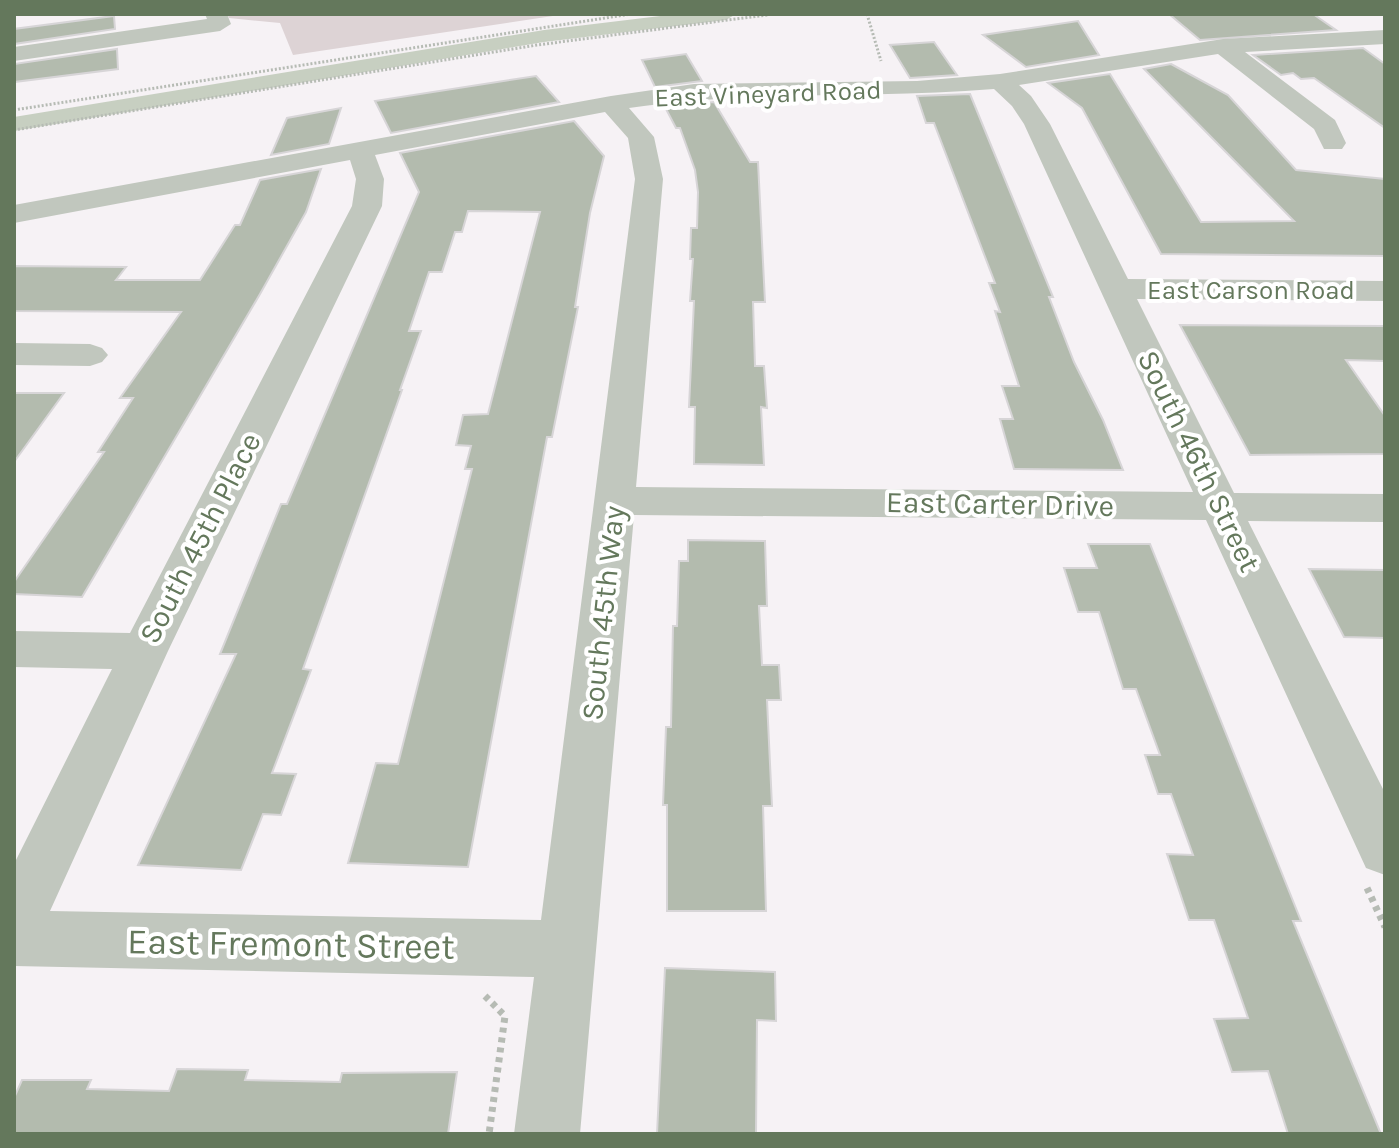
<svg xmlns="http://www.w3.org/2000/svg" width="1399" height="1148" font-family="Karla,sans-serif">
	<style>
		.green { fill: #ddd3d5 }
		.lines { fill: none; stroke-linecap: round; stroke-linejoin: round }
		.canal { fill: #c7cfc1; fill-rule: evenodd }
		.building { fill: #b3bbae; stroke: #d7d5d7; stroke-width: 2 }
		.path-far1 { stroke: #b6bbb4; stroke-width: 3; stroke-dasharray: 2 2; stroke-linecap: butt }
		.path { stroke: #b6bbb4; stroke-width: 7; stroke-dasharray: 5 5; stroke-linecap: butt }
		.minor { fill: #c1c7be; fill-rule: evenodd }
		.labels { text-anchor: middle; dominant-baseline: central; stroke-width: 8; stroke-linejoin: round; paint-order: stroke }
		.far-street-label { font-size: 26px; fill: #64785c; stroke: #fff }
		.street-label { font-size: 30px; fill: #64785c; stroke: #fff }
		.near-street-label { font-size: 36px; fill: #64785c; stroke: #fff }
	</style>
	<rect width="100%" height="100%" fill="#f6f2f5"/>
	<polygon class="green" points="227,14 566,14 293,55 280,23 229,18"/>
	<g class="lines">
		<polygon class="canal" points="677,14 736,14 726,20 544,42 14,131 14,117 544,30"/>
	</g>
	<g class="building">
		<polygon points="1169,14 1313,14 1336,30 1200,40"/>
		<polygon points="114,16 115,29 14,44 14,29"/>
		<polygon points="1078,21 1099,55 1026,67 983,35"/>
		<polygon points="934,42 957,75 910,78 890,45"/>
		<polygon points="1363,48 1385,64 1385,128 1314,78 1301,79 1293,73 1281,75 1253,55"/>
		<polygon points="117,49 118,69 14,82 14,64"/>
		<polygon points="686,54 702,81 655,87 642,60"/>
		<polygon points="1171,64 1228,95 1296,170 1385,179 1385,256 1161,254 1082,108 1048,83 1110,74 1201,222 1294,221 1144,69"/>
		<polygon points="536,76 559,102 391,133 375,101"/>
		<polygon points="970,94 1053,297 1049,297 1074,362 1103,420 1123,470 1014,469 1000,419 1013,419 1002,386 1019,386 995,311 1000,312 989,283 995,283 934,123 926,123 917,96"/>
		<polygon points="714,102 750,162 758,162 765,302 753,302 755,366 764,366 767,408 761,407 764,465 694,464 695,407 689,407 694,301 690,301 693,259 690,259 691,228 697,228 698,192 695,170 680,128 676,128 665,107"/>
		<polygon points="341,108 329,144 271,155 287,118"/>
		<polygon points="574,121 604,156 590,213 575,307 578,307 552,437 547,437 468,867 348,863 376,763 398,764 472,469 465,469 471,446 456,445 463,415 488,414 540,212 468,211 462,232 455,232 442,272 429,272 409,331 421,331 400,390 402,390 303,669 311,670 272,773 296,774 281,815 263,814 241,870 138,865 236,654 220,654 281,504 287,504 419,192 400,153"/>
		<polygon points="321,169 306,212 260,294 82,597 14,594 14,582 104,452 98,452 133,398 120,398 181,312 14,311 14,266 126,267 116,280 200,280 235,225 240,225 260,180"/>
		<polygon points="1180,325 1385,326 1385,361 1346,360 1385,416 1385,454 1250,455"/>
		<polygon points="14,393 64,393 14,462"/>
		<polygon points="688,540 765,541 767,606 759,606 762,665 779,665 781,700 767,700 772,806 763,806 766,911 667,911 667,805 663,805 666,727 671,727 673,626 677,626 679,561 688,561"/>
		<polygon points="1088,544 1150,544 1301,921 1293,921 1381,1134 1288,1134 1268,1071 1232,1072 1214,1019 1248,1018 1214,920 1189,920 1167,854 1193,855 1171,794 1158,794 1145,755 1160,755 1136,689 1123,689 1099,612 1078,612 1064,568 1097,568"/>
		<polygon points="1309,569 1385,570 1385,638 1344,637"/>
		<polygon points="665,968 775,972 776,1021 757,1020 756,1134 657,1134"/>
		<polygon points="177,1069 248,1070 245,1080 340,1082 342,1073 457,1072 448,1134 14,1134 14,1098 22,1080 91,1080 87,1089 169,1091"/>
	</g>
	<g class="lines">
		<g class="path-far1">
			<polyline points="867,14 881,61"/>
			<polyline points="14,110 631,14"/>
			<polyline points="14,130 537,45 774,14"/>
		</g>
		<g class="path">
			<polyline points="1367,888 1385,927"/>
			<polyline points="485,996 505,1016 489,1134"/>
		</g>
		<g class="minor">
			<polygon points="205,14 227,14 231,24 220,31 14,61 14,47 207,19"/>
			<path d="M1385,30V44L1245,52L1335,120L1346,143L1342,149H1324L1314,129L1218,54L1019,85L1031,96L1050,124L1128,279L1385,281V301L1137,299L1234,493L1385,494V522L1248,521L1385,793V875L1366,868L1206,520L634,515L580,1134H514L534,977L14,966V864L112,669L14,667V631L130,633L352,206L356,179L350,160L14,223V205L611,96L694,84L917,81L1000,74L1223,39ZM994,89L1012,106L1024,124L1193,492L636,487L663,179L654,137L629,108C750,90 873,99 994,89ZM605,112L628,138L635,179L541,920L50,911L168,651L382,206L384,179L375,155Z"/>
			<polygon points="14,343 90,344 102,348 108,355 102,362 90,366 14,365"/>
		</g>
	</g>
	<g class="labels">
		<g class="far-street-label">
			<text transform="translate(768 94) rotate(-2)">East Vineyard Road</text>
			<text x="1251" y="290">East Carson Road</text>
		</g>
		<g class="street-label">
			<text transform="translate(1199 461) rotate(64)">South 46th Street</text>
			<text transform="translate(1000 504) rotate(1)">East Carter Drive</text>
			<text transform="translate(200 538) rotate(-63)">South 45th Place</text>
			<text transform="translate(603 613) rotate(-84)">South 45th Way</text>
		</g>
		<g class="near-street-label">
			<text transform="translate(291 944) rotate(1)">East Fremont Street</text>
		</g>
	</g>
	<rect width="1399" height="1148" fill="none" stroke="#64785c" stroke-width="32"/>
</svg>
